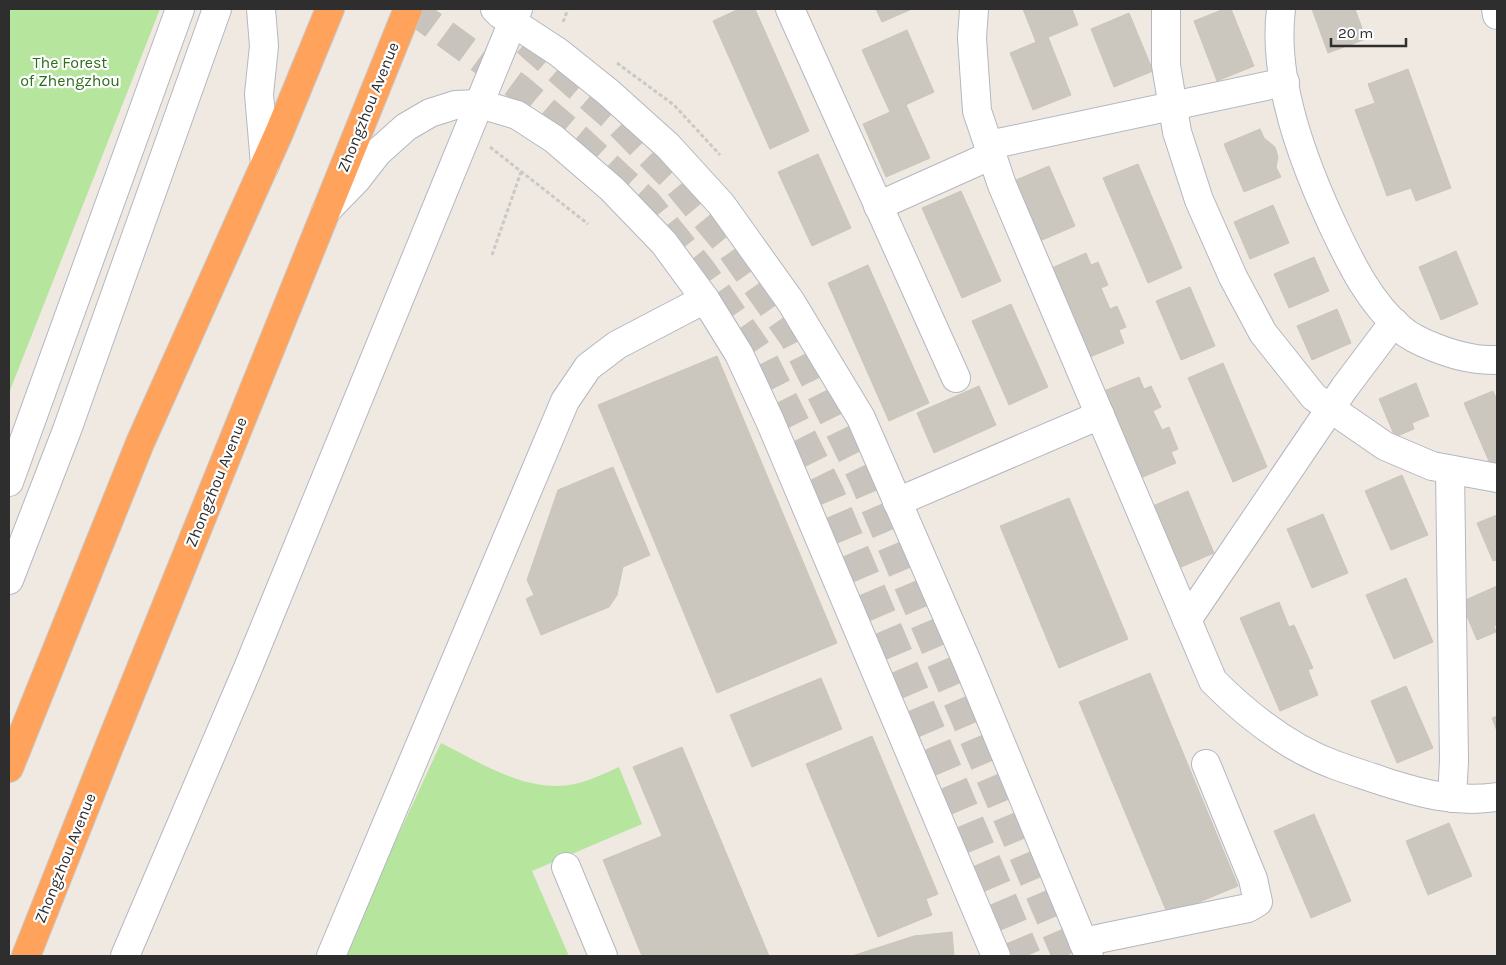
<svg xmlns="http://www.w3.org/2000/svg" width="1506" height="965" font-family="Karla,sans-serif">
	<style>
		.green { fill: #b6e59e }
		.building { fill: #cbc7bf; stroke: #cbc5ba }
		.lines { fill: none; stroke-linecap: round; stroke-linejoin: round }
		.minor-tunnel { stroke: #c8c4bd; stroke-width: 28; stroke-dasharray: 28 14; stroke-linecap: butt }
		.minor-casing { stroke: #b4b7c1; stroke-width: 30 }
		.highway-casing { stroke: #c9c9c9; stroke-width: 30 }
		.path { stroke: #c9c9c9; stroke-width: 3; stroke-dasharray: 4 2.5; stroke-linecap: butt }
		.minor { stroke: #fff; stroke-width: 28 }
		.highway { stroke: #ffa35c; stroke-width: 28 }
		.labels { text-anchor: middle; dominant-baseline: central; stroke-width: 4.5; stroke-linejoin: round; paint-order: stroke }
		.park-label { font-size: 16px; fill: #2c6e1b; stroke: #fff }
		.street-label { font-size: 16px; fill: #2e2e2e; stroke: #fff }
	</style>
	<rect width="100%" height="100%" fill="#efe9e1"/>
	<g class="green">
		<polygon points="9,9 160,9 9,393"/>
		<path d="M441,743C483,764 531,796 579,783C593,779 606,773 619,767L642,824L532,871L569,956H342Z"/>
	</g>
	<g class="building">
		<polygon points="739,9 755,9 809,131 770,149 713,21"/>
		<polygon points="876,9 912,9 882,22"/>
		<polygon points="1023,9 1072,9 1078,25 1036,42"/>
		<polygon points="1224,9 1231,9 1254,66 1217,81 1194,21"/>
		<polygon points="1312,9 1355,9 1366,39 1328,53"/>
		<polygon points="1129,13 1153,71 1114,87 1091,29"/>
		<polygon points="907,30 934,92 890,112 862,50"/>
		<polygon points="1048,37 1071,95 1033,110 1010,53"/>
		<polygon points="1408,69 1451,188 1416,201 1411,188 1387,196 1355,110 1375,103 1368,84"/>
		<polygon points="906,105 930,158 886,177 863,124"/>
		<polygon points="1260,129 1264,138 1275,147 1278,157 1276,167 1281,177 1244,192 1224,144"/>
		<polygon points="818,154 851,228 812,246 778,172"/>
		<polygon points="1138,164 1182,268 1148,283 1103,178"/>
		<polygon points="1049,166 1075,226 1035,243 1009,183"/>
		<polygon points="961,191 1001,281 962,298 922,208"/>
		<polygon points="1273,205 1289,243 1250,259 1234,222"/>
		<polygon points="1456,251 1478,304 1441,320 1419,267"/>
		<polygon points="1086,253 1091,265 1098,262 1108,285 1101,288 1110,309 1117,306 1126,327 1119,330 1124,343 1085,359 1047,270"/>
		<polygon points="1314,257 1329,291 1289,308 1274,274"/>
		<polygon points="868,265 929,403 889,421 828,283"/>
		<polygon points="1190,287 1215,346 1181,360 1156,301"/>
		<polygon points="1011,304 1048,387 1009,405 972,321"/>
		<polygon points="1337,309 1351,343 1312,360 1297,326"/>
		<polygon points="717,356 837,643 717,693 598,405"/>
		<polygon points="1223,363 1267,467 1233,482 1188,378"/>
		<polygon points="1139,377 1144,389 1151,386 1161,407 1153,411 1162,430 1169,427 1178,449 1171,452 1176,463 1136,480 1099,393"/>
		<polygon points="723,379 739,416 706,429 711,442 744,428 757,460 723,474 718,461 713,463 722,485 678,502 686,522 656,534 603,405 633,393 638,404 681,386 691,409 696,407 690,393"/>
		<polygon points="1416,383 1429,416 1412,423 1414,429 1395,437 1379,399"/>
		<polygon points="979,386 996,425 934,453 917,413"/>
		<polygon points="1493,391 1497,400 1497,464 1491,466 1464,403"/>
		<polygon points="613,467 650,555 623,567 617,595 609,607 541,635 526,599 534,595 527,580 558,490"/>
		<polygon points="1402,475 1428,535 1391,550 1365,491"/>
		<polygon points="1188,491 1214,553 1174,570 1148,508"/>
		<polygon points="1069,498 1128,639 1059,668 1000,526"/>
		<polygon points="1323,514 1348,573 1312,588 1287,529"/>
		<polygon points="1497,515 1497,560 1493,561 1477,523"/>
		<polygon points="785,530 801,567 768,580 773,593 806,580 819,612 786,625 780,612 775,614 784,636 740,654 746,666 715,679 665,557 695,544 700,556 743,537 753,561 758,559 752,544"/>
		<polygon points="1406,578 1433,642 1394,659 1366,595"/>
		<polygon points="1497,586 1497,625 1494,626 1496,632 1477,640 1461,602"/>
		<polygon points="1279,602 1289,627 1294,625 1313,668 1308,670 1318,695 1280,711 1240,618"/>
		<polygon points="1150,673 1238,886 1168,915 1079,702"/>
		<polygon points="821,678 842,729 752,767 730,715"/>
		<polygon points="1406,686 1433,748 1397,763 1371,701"/>
		<polygon points="1497,716 1497,731 1492,718"/>
		<polygon points="872,736 938,894 926,899 932,915 878,937 806,764"/>
		<polygon points="682,747 769,956 712,956 662,836 633,767"/>
		<polygon points="1314,814 1351,901 1311,918 1274,831"/>
		<polygon points="1449,823 1472,876 1428,895 1406,841"/>
		<polygon points="662,836 712,956 642,956 603,860"/>
		<polygon points="952,932 954,956 852,956 914,936"/>
	</g>
	<g class="lines">
		<g class="minor-tunnel">
			<polyline points="411,9 518,87 578,138 648,203 702,270 763,358 830,492 1027,956"/>
			<polyline points="526,42 614,119 673,179 730,248 794,339 862,477 1066,956"/>
		</g>
		<defs>
			<g id="minor">
				<polyline points="261,9 264,46 259,94 265,165"/>
				<polyline points="495,9 500,14 558,52 608,92 668,146 721,204 791,302 861,418 968,664 1089,956"/>
				<polyline points="790,9 956,378"/>
				<path d="M974,9L972,38L977,111L1002,185L1213,681C1248,716 1288,748 1335,765C1351,771 1368,776 1385,782C1423,794 1457,803 1497,797"/>
				<polyline points="1166,9 1166,65 1177,132 1199,200 1233,277 1263,333 1314,397 1385,446 1432,466 1497,478"/>
				<path d="M1281,9C1272,81 1304,164 1334,228C1351,264 1370,303 1401,329C1415,342 1452,355 1471,358C1479,360 1488,360 1497,360"/>
				<polyline points="1496,9 1497,15"/>
				<polyline points="989,145 1285,82"/>
				<polyline points="878,206 992,155"/>
				<polyline points="326,211 357,179 378,152 406,127 430,113 455,105 480,104 517,115 554,139 612,189 664,243 705,299 739,354 770,421 996,956"/>
				<polyline points="1450,470 1454,761 1452,798"/>
				<polyline points="9,482 180,9"/>
				<polyline points="897,502 1100,415"/>
				<polyline points="9,580 67,430 217,9"/>
				<polyline points="1187,620 1345,387 1394,322"/>
				<polyline points="566,867 603,956"/>
				<polyline points="1083,942 1248,908 1258,902 1253,879 1206,764"/>
				<polyline points="125,956 248,668 518,9"/>
				<polyline points="331,956 565,401 588,367 617,345 705,299"/>
			</g>
			<g id="highway">
				<polyline points="9,768 140,443 279,133 330,9"/>
				<polyline points="26,956 109,747 408,9"/>
			</g>
		</defs>
		<use href="#minor" class="minor-casing"/>
		<use href="#highway" class="highway-casing"/>
		<g class="path">
			<polyline points="563,22 568,9"/>
			<polyline points="617,63 674,105 720,155"/>
			<polyline points="490,147 588,224"/>
			<polyline points="492,255 521,172"/>
		</g>
		<use href="#minor" class="minor"/>
		<use href="#highway" class="highway"/>
	</g>
	<g class="labels">
		<g class="park-label">
			<text x="70" y="62">The Forest<tspan x="70" dy="18">of Zhengzhou</tspan></text>
		</g>
		<g class="street-label">
			<text transform="translate(368 107) rotate(-68)">Zhongzhou Avenue</text>
			<text transform="translate(216 482) rotate(-68)">Zhongzhou Avenue</text>
			<text transform="translate(65 858) rotate(-68)">Zhongzhou Avenue</text>
		</g>
	</g>
	<rect width="1506" height="965" fill="none" stroke="#2e2e2e" stroke-width="20"/>
	<path d="M1331 38v8h75v-8" fill="none" stroke="#2e2e2e" stroke-width="2.5"/>
	<text x="1338" y="38" font-size="15" fill="#2e2e2e" stroke="#ffffff" stroke-width="4" paint-order="stroke">20 m</text>
</svg>
